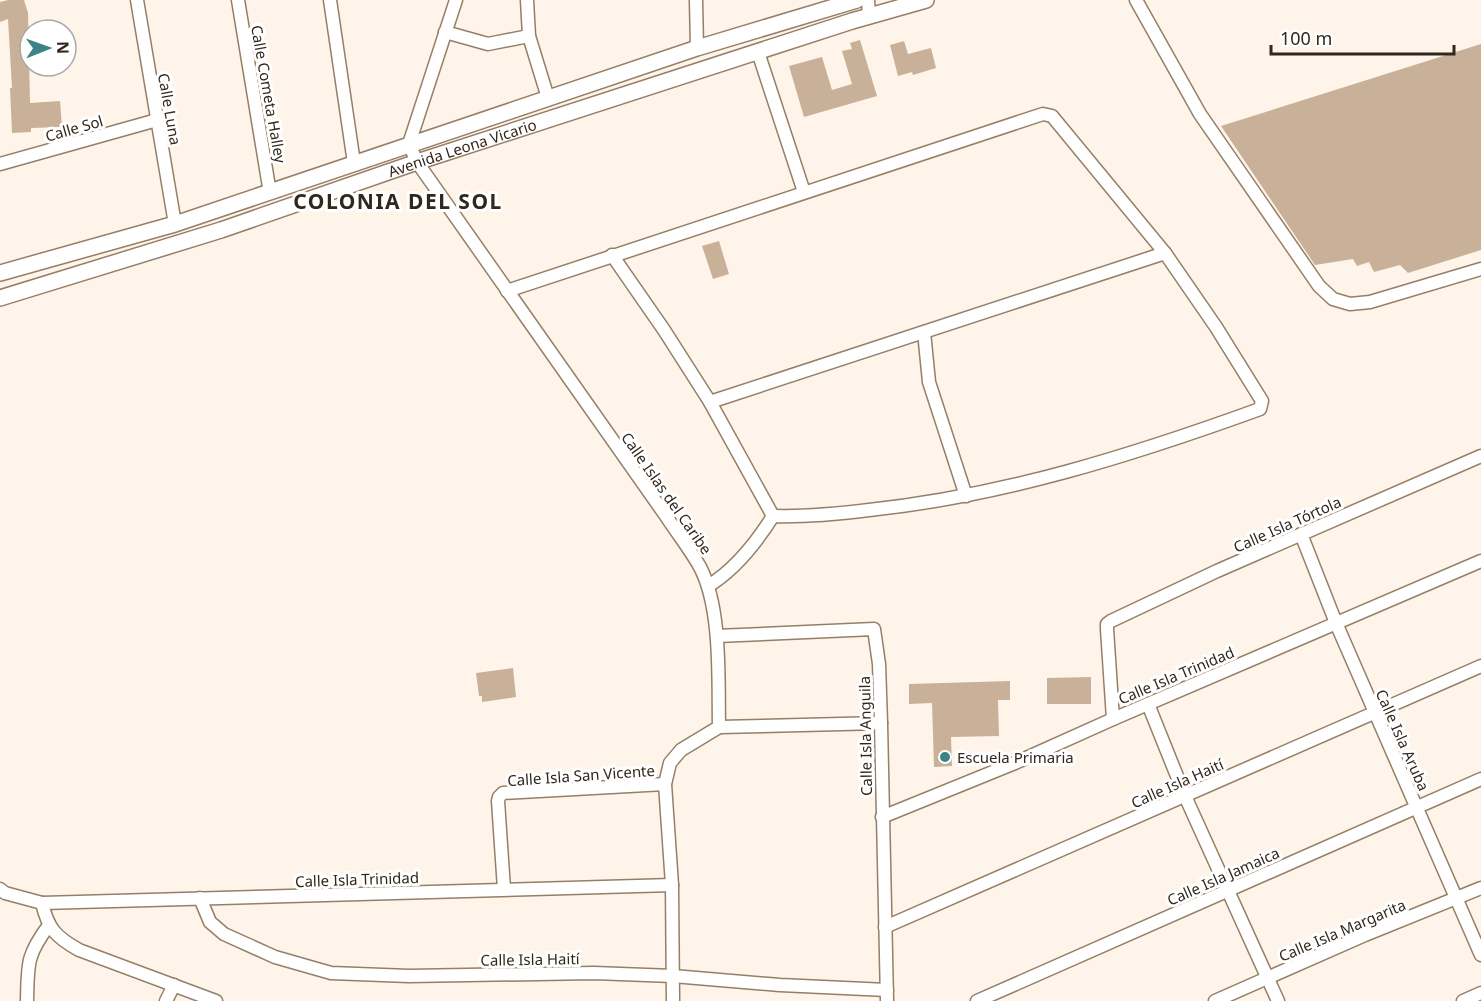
<svg xmlns="http://www.w3.org/2000/svg" width="1481" height="1001" font-family="'Noto Sans',sans-serif">
	<style>
		.building { fill: #c8b198 }
		.lines { fill: none; stroke-linecap: round; stroke-linejoin: round }
		.minor-casing { stroke: #957f67; stroke-width: 15 }
		.tertiary-casing { stroke: #957f67; stroke-width: 18 }
		.minor { stroke: #fff; stroke-width: 12 }
		.tertiary { stroke: #fff; stroke-width: 15 }
		.poi-dot { fill: #3b8384; stroke: #fff; stroke-width: 2 }
		.labels { text-anchor: middle; dominant-baseline: central; stroke-width: 6; stroke-linejoin: round; paint-order: stroke }
		.street-label { font-size: 15px; fill: #30271d; stroke: #fff }
		.poi-label { font-size: 15px; fill: #30271d; stroke: #fff; text-anchor: start }
		.district-label { font-size: 21px; font-weight: bold; letter-spacing: 1.5px; fill: #30271d; stroke: #fff }
	</style>
	<rect width="100%" height="100%" fill="#fef4e9"/>
	<g class="building">
		<polygon points="8,0 24,0 28,13 30,103 60,101 62,127 31,128 31,132 12,133 10,88 12,88 8,19 0,22 0,2"/>
		<polygon points="860,40 877,96 804,117 789,66 822,57 832,90 852,84 842,51 852,49 850,43"/>
		<polygon points="904,41 908,54 931,48 936,68 913,75 912,72 898,76 890,45"/>
		<polygon points="1481,44 1481,250 1408,273 1400,265 1374,272 1369,262 1357,266 1353,259 1315,265 1221,126"/>
		<polygon points="719,241 729,274 713,279 702,246"/>
		<polygon points="513,668 516,697 482,702 482,696 479,696 476,673"/>
		<polygon points="1091,677 1091,704 1047,704 1047,678"/>
		<polygon points="1010,681 1010,700 998,700 999,736 951,737 952,766 934,767 932,703 909,704 909,684"/>
	</g>
	<g class="lines">
		<defs>
			<g id="minor">
				<polyline points="137,0 175,224"/>
				<polyline points="238,0 270,193"/>
				<polyline points="330,0 354,163"/>
				<path d="M456,0L409,144L417,162L666,516C677,533 690,549 700,567C722,609 718,680 719,727L681,750L670,763L665,784L672,885L673,1001"/>
				<polyline points="527,0 529,36 548,98"/>
				<polyline points="696,0 697,48"/>
				<polyline points="868,0 869,16"/>
				<polyline points="1136,0 1200,114 1319,286 1333,299 1350,304 1370,302 1481,269"/>
				<polyline points="445,32 488,44 529,36"/>
				<polyline points="758,52 804,192"/>
				<polyline points="0,164 157,120"/>
				<polyline points="612,255 664,330 710,402 773,516"/>
				<path d="M507,291L1043,114L1052,116L1165,253L1216,327L1262,401L1260,409C1133,455 1003,496 869,510C837,514 806,517 773,516"/>
				<polyline points="924,332 929,382 966,496"/>
				<polyline points="710,402 1165,253"/>
				<polyline points="1301,534 1336,623 1481,955"/>
				<path d="M708,586C736,569 756,543 773,516"/>
				<polyline points="717,636 874,629 879,664 881,723 887,1001"/>
				<polyline points="1148,704 1185,796 1278,1001"/>
				<polyline points="1113,719 1107,629 1107,624 1111,621 1217,571 1481,456"/>
				<polyline points="719,727 881,723"/>
				<polyline points="882,817 1015,763 1113,719 1481,561"/>
				<path d="M0,889L5,893L42,903C48,929 56,937 79,950L216,1001"/>
				<polyline points="504,889 498,801 499,797 503,793 665,784"/>
				<polyline points="200,898 210,922 224,934 275,957 331,973 409,976 594,973 673,976 780,985 887,990"/>
				<polyline points="42,903 672,885"/>
				<polyline points="885,927 1481,666"/>
				<path d="M27,1001C28,964 26,956 49,925"/>
				<polyline points="166,1001 174,985"/>
				<polyline points="977,1001 1481,779"/>
				<polyline points="1215,1001 1365,935 1481,888"/>
				<polyline points="1463,1001 1481,993"/>
			</g>
			<g id="tertiary">
				<polyline points="0,273 175,224 697,48 857,0"/>
				<path id="s1" d="M0,298L221,230L417,162L852,21L926,0"/>
			</g>
		</defs>
		<use href="#minor" class="minor-casing"/>
		<use href="#tertiary" class="tertiary-casing"/>
		<use href="#minor" class="minor"/>
		<use href="#tertiary" class="tertiary"/>
	</g>
	<circle class="poi-dot" cx="945" cy="757" r="6"/>
	<g class="labels">
		<g class="street-label">
			<text transform="translate(269 94) rotate(80)">Calle Cometa Halley</text>
			<text transform="translate(170 109) rotate(80)">Calle Luna</text>
			<text transform="translate(74 128) rotate(-16)">Calle Sol</text>
			<text stroke="none"><textPath href="#s1" startOffset="486">Avenida Leona Vicario</textPath></text>
			<text transform="translate(667 493) rotate(55)">Calle Islas del Caribe</text>
			<text transform="translate(1287 524) rotate(-24)">Calle Isla Tórtola</text>
			<text transform="translate(1176 675) rotate(-23)">Calle Isla Trinidad</text>
			<text transform="translate(865 736) rotate(-91)">Calle Isla Anguila</text>
			<text transform="translate(1403 740) rotate(66)">Calle Isla Aruba</text>
			<text transform="translate(581 775) rotate(-4)">Calle Isla San Vicente</text>
			<text transform="translate(1177 783) rotate(-24)">Calle Isla Haití</text>
			<text transform="translate(1223 876) rotate(-24)">Calle Isla Jamaica</text>
			<text transform="translate(357 879) rotate(-2)">Calle Isla Trinidad</text>
			<text transform="translate(1342 930) rotate(-23)">Calle Isla Margarita</text>
			<text transform="translate(530 959) rotate(-1)">Calle Isla Haití</text>
		</g>
		<g class="poi-label">
			<text x="957" y="757">Escuela Primaria</text>
		</g>
		<g class="district-label">
			<text x="398" y="201">COLONIA DEL SOL</text>
		</g>
	</g>
	<g transform="translate(48 48) rotate(89)"><circle r="28" fill="#ffffff" stroke="#aca9a5" stroke-width="1.5"/>
	<path d="M0-4.5L10 22L0 15L-10 22Z" fill="#3b8384"/>
	<text y="-9" font-size="16" font-weight="bold" text-anchor="middle" fill="#30271d">N</text>
	</g>
	<path d="M1271 45v9h183v-9" fill="none" stroke="#30271d" stroke-width="3"/>
	<text x="1280" y="45" font-size="18" fill="#30271d" stroke="#ffffff" stroke-width="4.5" paint-order="stroke">100 m</text>
</svg>
